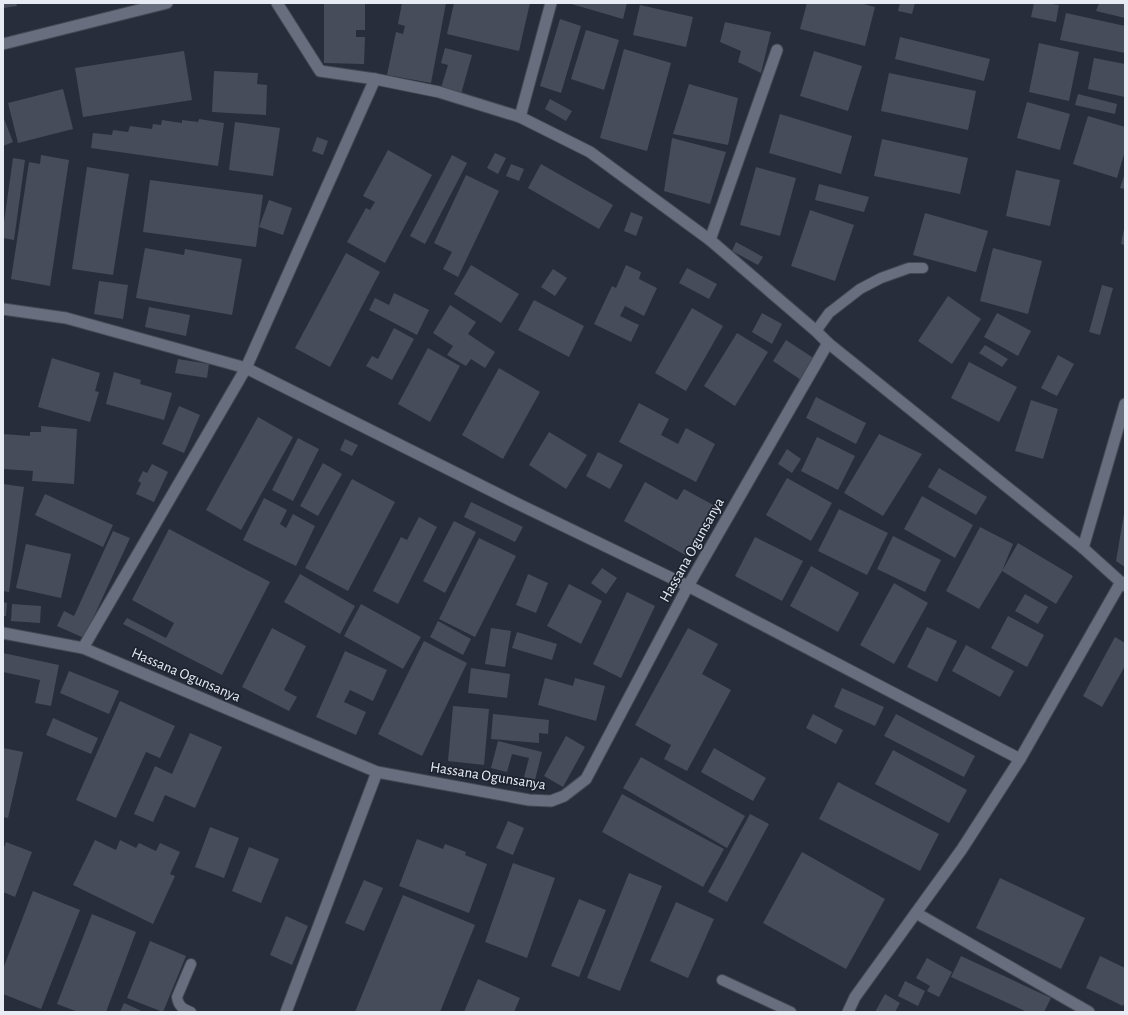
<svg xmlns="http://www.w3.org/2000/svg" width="1128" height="1015" font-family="'Alegreya Sans',sans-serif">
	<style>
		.building { fill: #474c5b }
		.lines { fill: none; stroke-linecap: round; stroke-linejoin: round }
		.service-casing { stroke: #444854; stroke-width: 12 }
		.minor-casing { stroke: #444854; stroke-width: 13 }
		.service { stroke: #686e7e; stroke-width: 10 }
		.minor { stroke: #686e7e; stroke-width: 11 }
		.labels { text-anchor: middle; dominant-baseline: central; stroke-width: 3.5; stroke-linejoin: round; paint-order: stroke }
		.street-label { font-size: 15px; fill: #e7ebf4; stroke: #1e2330 }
	</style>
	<rect width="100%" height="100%" fill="#272d3a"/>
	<g class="building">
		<polygon points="3,3 16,3 17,6 3,8"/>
		<polygon points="324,3 365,3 365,30 356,30 356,37 365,37 364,64 324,63"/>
		<polygon points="402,3 446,3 431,83 387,75 396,32 403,34 405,26 398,24"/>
		<polygon points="454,3 530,3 519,51 447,34"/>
		<polygon points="568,3 627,3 623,19"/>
		<polygon points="807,3 860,3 875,7 865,46 800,29"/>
		<polygon points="900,3 915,3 912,14 898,11"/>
		<polygon points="1034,3 1046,3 1059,5 1056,22 1031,17"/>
		<polygon points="1099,3 1125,3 1125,18 1096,11"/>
		<polygon points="640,5 693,17 686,47 633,35"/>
		<polygon points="1066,13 1125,26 1125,53 1060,40"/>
		<polygon points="560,19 581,26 561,93 540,86"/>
		<polygon points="725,22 771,32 761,73 738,62 741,51 720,42"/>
		<polygon points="586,30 619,40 604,90 571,79"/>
		<polygon points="900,37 990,59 984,81 895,59"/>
		<polygon points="1039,43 1079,52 1069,101 1029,92"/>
		<polygon points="445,48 472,55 461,94 441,88 448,65 441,63"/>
		<polygon points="624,49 671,63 647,151 600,138"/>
		<polygon points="184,51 192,100 83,117 75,68"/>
		<polygon points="814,51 862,66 848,111 800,96"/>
		<polygon points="1094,58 1125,64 1125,97 1088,89"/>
		<polygon points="214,71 258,73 257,84 267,85 266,115 212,112"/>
		<polygon points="889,73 976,91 968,130 881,111"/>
		<polygon points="689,84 738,98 728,145 673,134"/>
		<polygon points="63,89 73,129 18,143 8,103"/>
		<polygon points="1078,94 1117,104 1115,114 1075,105"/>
		<polygon points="550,99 572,111 566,121 545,109"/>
		<polygon points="1027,102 1070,114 1060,150 1017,138"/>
		<polygon points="780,114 852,136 841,174 769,153"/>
		<polygon points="3,116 13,142 3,146"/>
		<polygon points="1088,116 1125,127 1125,151 1117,178 1073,164"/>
		<polygon points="199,119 224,123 218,166 91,148 93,133 112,135 113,130 128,132 130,126 152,129 153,124 161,125 162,120 182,123 182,120 198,122"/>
		<polygon points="235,122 280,128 273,176 229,170"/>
		<polygon points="317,137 328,141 323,155 312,151"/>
		<polygon points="672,138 726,152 710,204 664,191"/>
		<polygon points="882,139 968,158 960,194 874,176"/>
		<polygon points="388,150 432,175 385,263 347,242 366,208 370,210 375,202 363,196"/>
		<polygon points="495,153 506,158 498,174 487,168"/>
		<polygon points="41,155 69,160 50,286 11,279 29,162 40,164"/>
		<polygon points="452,155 467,163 425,244 410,236"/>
		<polygon points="13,158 25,160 14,240 3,238 3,229"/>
		<polygon points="511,164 524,169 519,181 506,176"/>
		<polygon points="541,164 613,205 599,229 528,188"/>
		<polygon points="87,167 129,174 113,275 72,269"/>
		<polygon points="756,167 796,178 780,236 740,225"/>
		<polygon points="1016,170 1060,180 1050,226 1006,216"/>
		<polygon points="1125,173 1125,189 1120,188"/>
		<polygon points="466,175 499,191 458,277 443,269 452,252 434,243"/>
		<polygon points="150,180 263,195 256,247 143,232"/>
		<polygon points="819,184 869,197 864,212 815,200"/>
		<polygon points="269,200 292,208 283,235 259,227"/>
		<polygon points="810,210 854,225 835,281 791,266"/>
		<polygon points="631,212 643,217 636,236 624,231"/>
		<polygon points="925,213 988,231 976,272 913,255"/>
		<polygon points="1124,229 1125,229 1125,245 1121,244"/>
		<polygon points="736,242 763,257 758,265 732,251"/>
		<polygon points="145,248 184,255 185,249 242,259 232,315 136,298"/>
		<polygon points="993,248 1042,261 1028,314 980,301"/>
		<polygon points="346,253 380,272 330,367 295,348"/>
		<polygon points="471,265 519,294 501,323 454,294"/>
		<polygon points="626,265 641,272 639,279 657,288 644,316 625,306 620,316 639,325 631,342 594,324 612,286 616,288"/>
		<polygon points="687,268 717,284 709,299 679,283"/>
		<polygon points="553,269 567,278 555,296 541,287"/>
		<polygon points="99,281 128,285 123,319 94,314"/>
		<polygon points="1102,285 1113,288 1100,335 1089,332"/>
		<polygon points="394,293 429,310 417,335 369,310 375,298 389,305"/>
		<polygon points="948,296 981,319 952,364 918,341"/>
		<polygon points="534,300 584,326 569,357 518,330"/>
		<polygon points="450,305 476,322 468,334 495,352 485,368 471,359 466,366 447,355 453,346 433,333"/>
		<polygon points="149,307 190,315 186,336 145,327"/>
		<polygon points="692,308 723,326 686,391 655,373"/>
		<polygon points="762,313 782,324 772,344 752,332"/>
		<polygon points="997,313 1031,331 1018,356 984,337"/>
		<polygon points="394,328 414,339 392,380 366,366 372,356 378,359"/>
		<polygon points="737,333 768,352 735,406 704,386"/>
		<polygon points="786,340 815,359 801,380 773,361"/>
		<polygon points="985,345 1008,359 1002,367 979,353"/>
		<polygon points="428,348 460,366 430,422 398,404"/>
		<polygon points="1058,355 1074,364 1057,396 1041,388"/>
		<polygon points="52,358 100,373 95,391 99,392 90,422 38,407"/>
		<polygon points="178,359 209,364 207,378 175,373"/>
		<polygon points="969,362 1017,387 999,422 951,398"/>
		<polygon points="499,368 540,392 503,459 462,435"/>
		<polygon points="114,372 141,380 140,384 172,393 164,420 106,404"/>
		<polygon points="816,397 866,423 856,444 806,418"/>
		<polygon points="1031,400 1058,409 1043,459 1015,451"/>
		<polygon points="639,403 669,419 661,435 678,444 686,428 715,444 696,482 619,442"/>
		<polygon points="179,406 200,415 184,453 162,444"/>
		<polygon points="258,417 293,437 241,530 206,510"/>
		<polygon points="41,426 77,429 74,484 32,481 33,471 3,469 3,434 30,436 30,432 41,432"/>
		<polygon points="549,432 587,455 566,489 529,465"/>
		<polygon points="879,434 922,454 883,516 844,493"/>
		<polygon points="817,437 855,456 838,490 801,471"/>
		<polygon points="298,438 319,449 293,501 272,490"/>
		<polygon points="345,439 358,445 352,456 340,450"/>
		<polygon points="787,449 801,459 792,473 778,464"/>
		<polygon points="598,452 623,465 610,489 586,476"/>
		<polygon points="323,463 342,474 318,516 300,506"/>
		<polygon points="152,464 168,472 154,502 136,494 141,483 138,481 143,471 147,473"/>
		<polygon points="939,468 987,497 976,515 928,487"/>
		<polygon points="787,478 832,503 811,541 766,515"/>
		<polygon points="352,479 395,502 348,591 305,568"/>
		<polygon points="645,482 677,500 684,489 715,506 687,556 624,521"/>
		<polygon points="3,484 24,487 9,592 3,591"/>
		<polygon points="45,494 113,525 103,547 35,515"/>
		<polygon points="922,496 973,525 955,558 904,529"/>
		<polygon points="264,498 287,510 280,524 286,528 293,514 315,526 296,566 243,540"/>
		<polygon points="471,502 523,527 515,542 464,517"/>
		<polygon points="839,509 888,533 867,575 818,551"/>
		<polygon points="1124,514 1125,514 1125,567 1116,561"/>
		<polygon points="419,517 437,527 398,604 373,591 401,537 407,540"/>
		<polygon points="454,521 476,532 445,593 423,581"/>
		<polygon points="980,527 1013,544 1002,571 1018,543 1073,576 1056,604 1002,571 979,609 946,591"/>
		<polygon points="169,529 270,582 222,675 123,624 127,618 166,638 174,623 132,600"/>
		<polygon points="113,531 130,538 84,638 57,626 64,611 74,616"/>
		<polygon points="893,536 941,560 925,592 877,569"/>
		<polygon points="755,537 803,561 782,601 735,576"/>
		<polygon points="479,538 516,556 475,637 439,619"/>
		<polygon points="26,544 71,554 61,598 16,588"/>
		<polygon points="811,566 859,593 838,632 790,606"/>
		<polygon points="602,568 617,578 606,594 591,583"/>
		<polygon points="300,574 355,606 340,634 284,602"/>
		<polygon points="528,574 548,583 536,613 516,605"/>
		<polygon points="894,583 928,603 894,664 860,645"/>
		<polygon points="569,584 602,601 581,644 547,626"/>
		<polygon points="627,592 655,606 621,678 593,664"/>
		<polygon points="1025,594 1048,607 1038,624 1015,611"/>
		<polygon points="3,602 7,603 6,616 3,616"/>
		<polygon points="12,604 41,606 40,623 11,621"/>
		<polygon points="361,604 421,637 403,669 344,636"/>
		<polygon points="1008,616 1044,635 1027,667 991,648"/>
		<polygon points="438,621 471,639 463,655 430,637"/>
		<polygon points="927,627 957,641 937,682 907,667"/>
		<polygon points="272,628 306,646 284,690 297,697 289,711 242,687"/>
		<polygon points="491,628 511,631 505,667 485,664"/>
		<polygon points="688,628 718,644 702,674 731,690 687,771 664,759 671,745 635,725"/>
		<polygon points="517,632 557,644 552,660 512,648"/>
		<polygon points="1115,637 1125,643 1125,666 1102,707 1083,696"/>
		<polygon points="424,641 467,663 422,756 378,734"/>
		<polygon points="966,645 1014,671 1000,697 952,671"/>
		<polygon points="345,651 387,670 373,701 350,690 344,702 366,712 356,735 316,717"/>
		<polygon points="3,653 59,665 51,706 35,703 40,680 3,672"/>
		<polygon points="471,668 510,674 507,698 468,693"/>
		<polygon points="69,671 119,691 109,714 60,693"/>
		<polygon points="545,678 573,686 575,678 605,686 596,721 538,705"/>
		<polygon points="842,688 884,707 875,726 834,707"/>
		<polygon points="120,701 175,726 160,758 146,752 116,818 76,800"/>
		<polygon points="453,706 489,709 484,765 448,761"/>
		<polygon points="493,714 549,720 548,734 539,733 539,743 491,739"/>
		<polygon points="813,714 843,730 836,744 806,728"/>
		<polygon points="896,714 975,756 964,777 884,736"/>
		<polygon points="53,718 98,738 91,754 46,735"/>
		<polygon points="190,733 222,747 195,808 165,795 153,822 134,814 155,766 172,774"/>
		<polygon points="566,736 585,747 563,787 544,776"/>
		<polygon points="498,741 542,752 535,780 524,777 529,758 512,754 507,772 491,768"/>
		<polygon points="3,748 23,752 8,818 3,817"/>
		<polygon points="714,748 766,778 753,801 701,772"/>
		<polygon points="893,750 967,790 949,823 875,784"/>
		<polygon points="641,757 745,816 727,848 623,788"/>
		<polygon points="838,782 939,834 920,871 819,819"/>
		<polygon points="622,794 724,849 703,887 602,832"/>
		<polygon points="750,814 769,824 727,902 708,892"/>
		<polygon points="508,821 524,828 513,855 496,848"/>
		<polygon points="210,827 239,838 224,878 195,867"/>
		<polygon points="417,839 443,849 445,844 466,852 465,855 487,864 469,913 399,886"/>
		<polygon points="95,840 116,850 120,840 136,848 139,843 156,851 160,843 180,852 170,874 175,876 153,924 73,885"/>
		<polygon points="6,842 32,852 15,897 3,892 3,850"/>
		<polygon points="249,847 279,859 261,903 232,891"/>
		<polygon points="802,852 885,899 846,969 763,923"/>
		<polygon points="513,863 555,878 527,958 485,942"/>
		<polygon points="629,873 662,886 620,991 587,978"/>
		<polygon points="1000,878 1085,918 1061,969 976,928"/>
		<polygon points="364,880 383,888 364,931 345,923"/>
		<polygon points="33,891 80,910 41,1009 3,994 3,969"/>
		<polygon points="403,895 475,925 440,1012 355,1012"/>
		<polygon points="579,899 606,910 579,977 551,966"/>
		<polygon points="676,902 714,919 688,978 650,961"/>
		<polygon points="92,914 136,932 106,1012 78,1012 57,1004"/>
		<polygon points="286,916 308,926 292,965 270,955"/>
		<polygon points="150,941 186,956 163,1012 127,998"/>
		<polygon points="961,956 1051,998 1044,1012 1027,1012 951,977"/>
		<polygon points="1100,956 1125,968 1125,1001 1123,1006 1086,988"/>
		<polygon points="927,958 952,972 939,997 927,991 930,986 916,978"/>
		<polygon points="478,979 520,998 514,1012 464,1012"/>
		<polygon points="905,981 925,991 918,1006 898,996"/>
		<polygon points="885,994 900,1003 895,1012 875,1012"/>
		<polygon points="124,1003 144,1012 120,1012"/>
	</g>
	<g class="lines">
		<defs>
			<g id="service">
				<polyline points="816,331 829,313 860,289 881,278 909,268 923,268"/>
				<polyline points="722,980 791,1012"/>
				<path d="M191,1012C183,1009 178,1006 177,997L191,964"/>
			</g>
			<g id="minor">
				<polyline points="277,3 320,71 375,79 439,92 520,117 590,152 710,240 816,331 828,343 1083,548 1125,586"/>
				<polyline points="3,44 167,3"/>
				<polyline points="520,117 551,3"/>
				<polyline points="710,240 777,50"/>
				<polyline points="3,309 66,318 246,368 514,502 688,586 1020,759"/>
				<polyline points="1083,548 1125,404"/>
				<polyline points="3,633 83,648 377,772 529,800 551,801 564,796 586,779 688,586 828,343"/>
				<polyline points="83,648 246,368 375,79"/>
				<polyline points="916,913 1089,1012"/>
				<polyline points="286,1012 377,772"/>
				<polyline points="848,1012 855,997 962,849 1020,759 1121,582"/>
			</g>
		</defs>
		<use href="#service" class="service-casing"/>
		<use href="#minor" class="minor-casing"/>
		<use href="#service" class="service"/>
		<use href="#minor" class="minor"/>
	</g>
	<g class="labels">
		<g class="street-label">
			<text transform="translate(692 550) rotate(-61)">Hassana Ogunsanya</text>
			<text transform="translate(186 675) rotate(23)">Hassana Ogunsanya</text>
			<text transform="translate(488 776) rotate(9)">Hassana Ogunsanya</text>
		</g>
	</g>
	<rect width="1128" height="1015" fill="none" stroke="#e7ebf4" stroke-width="8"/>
</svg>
